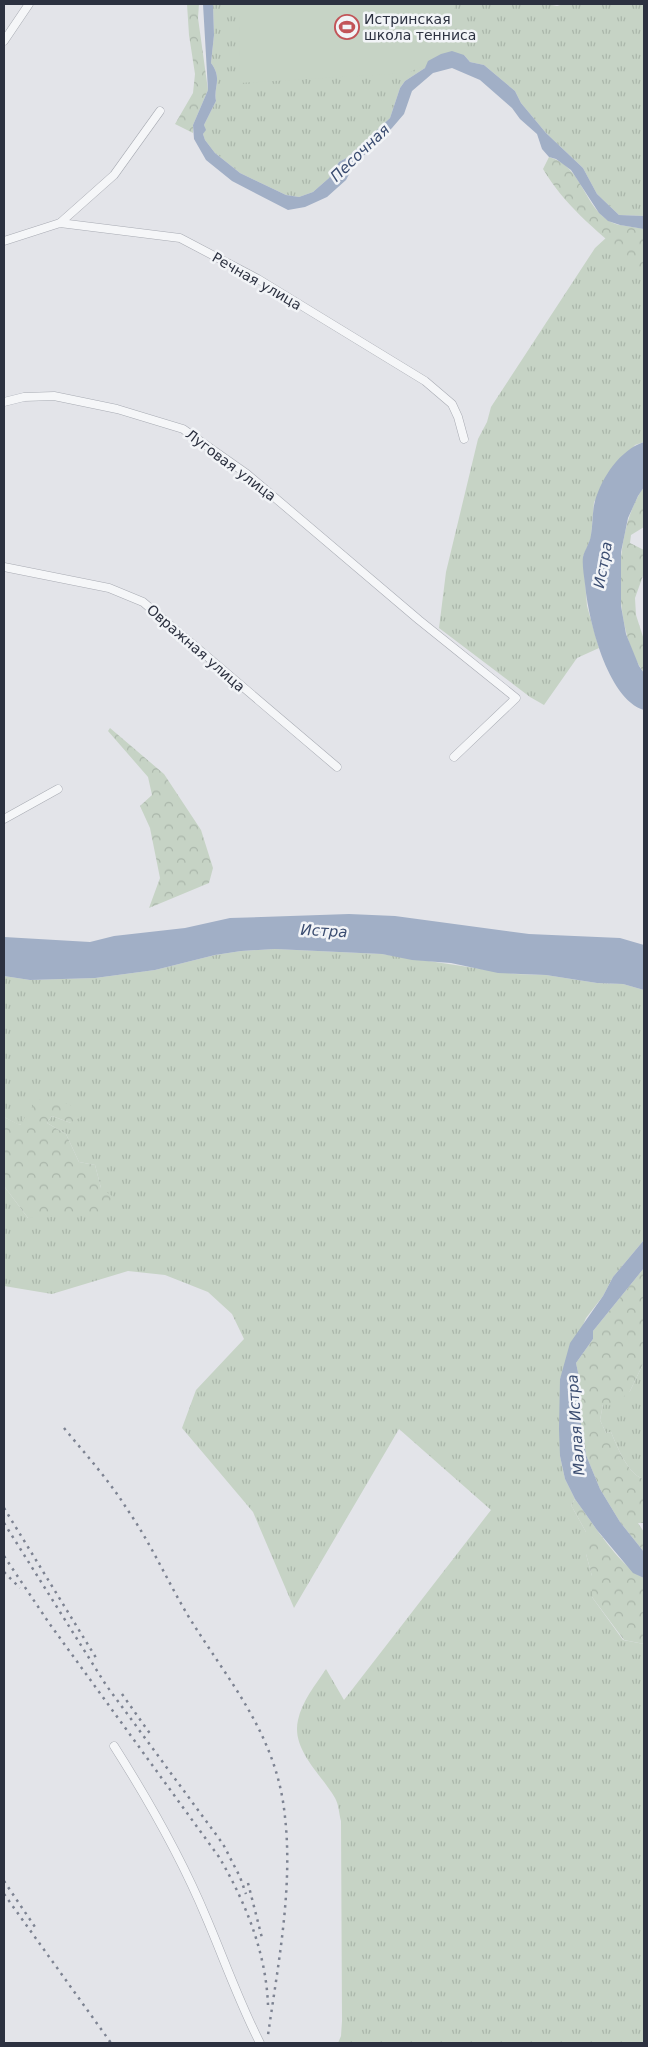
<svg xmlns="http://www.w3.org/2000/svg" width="648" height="2047" font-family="'DejaVu Sans',sans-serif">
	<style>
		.grass { fill: url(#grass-tufts) }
		.forest { fill: url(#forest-crowns) }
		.garden { fill: #c6d3c5 }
		.water { fill: #a1afc6 }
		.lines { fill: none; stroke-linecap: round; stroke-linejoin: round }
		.minor-casing { stroke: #a8abb3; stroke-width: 9 }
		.minor { stroke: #f5f6f8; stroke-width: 8 }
		.rail { stroke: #7d8392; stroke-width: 2.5; stroke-dasharray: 2.5 5; stroke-linecap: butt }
		.labels { text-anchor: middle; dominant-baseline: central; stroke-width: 5; stroke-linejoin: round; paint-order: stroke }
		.poi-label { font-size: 14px; fill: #2c3140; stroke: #f2f4f7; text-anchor: start }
		.street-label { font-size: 14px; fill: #2c3140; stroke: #f2f4f7 }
		.water-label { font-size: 15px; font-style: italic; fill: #3a4c70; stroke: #f2f4f7 }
	</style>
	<defs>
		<pattern id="grass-tufts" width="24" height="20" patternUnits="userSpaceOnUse" patternTransform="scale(1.25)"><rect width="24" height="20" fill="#c6d3c5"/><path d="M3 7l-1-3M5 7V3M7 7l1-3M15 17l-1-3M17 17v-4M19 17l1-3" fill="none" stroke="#aab6aa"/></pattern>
		<pattern id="forest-crowns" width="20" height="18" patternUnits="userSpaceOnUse" patternTransform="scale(1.25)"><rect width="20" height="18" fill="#c6d3c5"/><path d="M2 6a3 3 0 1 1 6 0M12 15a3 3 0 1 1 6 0" fill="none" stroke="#aab6aa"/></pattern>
	</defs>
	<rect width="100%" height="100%" fill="#e3e4e9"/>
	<g class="grass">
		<path d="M213,4H547L557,6L564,4H644V216L619,215L597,194L583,168L546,133L521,103L515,91L484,65L470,62L464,55L425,68L405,81L400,88L390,118L348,157L339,162L329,178L313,192L299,197L286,195L240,173L215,153L205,140L203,134L205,130L204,125L216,101C213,87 223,79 211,63L214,35Z"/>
		<polygon points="620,225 644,229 644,442 635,445 594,502 591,538 583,557 587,606 599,648 577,658 544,705 530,697 439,628 446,572 478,439 487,422 491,407 595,248"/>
		<path d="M275,949L382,954L515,974L546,975L597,983L623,984L644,990V1240L613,1277L603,1296L586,1318L560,1379V1456L565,1479L575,1499L571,1505L586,1532V1554L592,1576V1597L623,1640L644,1644V2043H338L341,2036L342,2021L341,1821C339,1814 339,1805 335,1798C322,1775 291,1750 298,1720C302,1701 316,1684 326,1669L344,1700L491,1510L399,1429L294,1608L253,1512L182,1428L196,1390L244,1339L232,1314L208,1292L165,1275L128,1271L52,1294L4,1286V1186L28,1218L101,1188L95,1165L79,1162L66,1134L47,1123L52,1116L71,1123L69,1104L19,1125L4,1117V976L30,980L95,978L155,970L215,955L241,951Z"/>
		<path d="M644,1362V1479C628,1475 617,1446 611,1432L606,1433L600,1420L603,1404L630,1391Z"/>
	</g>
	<g class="forest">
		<polygon points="187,4 199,4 198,18 208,90 193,125 193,133 175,124 193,93 195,74 189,35"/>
		<path d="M549,157C581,166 583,202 606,219C617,227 632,227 644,229V271C608,240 567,210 543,169Z"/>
		<path d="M644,487V527L631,535L630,543L644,550V573L635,598L636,615L644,640V673C612,630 612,530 644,487Z"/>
		<polygon points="110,728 164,774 201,830 213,868 209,883 149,908 160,878 150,828 140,806 152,795 148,777 108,731"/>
		<polygon points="37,1099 69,1104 82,1116 71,1123 52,1116 47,1123 66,1134 79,1162 95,1165 101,1188 112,1196 105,1214 28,1218 4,1186 4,1117 20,1125"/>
		<path d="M644,1268V1362L630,1391L613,1406L603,1404L600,1420L606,1433L611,1432C617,1446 628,1475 644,1479V1523H638L644,1532V1552L620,1522L600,1489L586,1455L580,1417L577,1389L579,1377L576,1363L593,1339V1331Z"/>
		<path d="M575,1499C592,1522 619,1566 644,1578V1644L624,1640L592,1597V1576L586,1554V1532L571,1505Z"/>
	</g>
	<polygon class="garden" points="239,4 454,4 455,50 408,73 240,83"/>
	<g class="water">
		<path d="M203,4H213L214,35L211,63C223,79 213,87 216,101L204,125L206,130L203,134L205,140L215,153L240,173L286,195L299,197L313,192L329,178L339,162L348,157L390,118L400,88L405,81L425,68L428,61L441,54L452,51L464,55L470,62L484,65L515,91L521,103L546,133L583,168L597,194L619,215L644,216V229L620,225L608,221L599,213L571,170L556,159L549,157L542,149L537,134L520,119L512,108L480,80L452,68L433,73L412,91L404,114L392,128L354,165L346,180L327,197L305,207L288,210L232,181L206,160L194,139L193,125L208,90Z"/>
		<path d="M644,442V487L638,496L628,518L621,552V606L626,634L639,666L644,673V710C607,699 588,618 585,584C584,576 582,565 583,557C585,549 590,543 591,535C593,524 592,512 595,501C602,477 620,450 644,442Z"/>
		<polygon points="349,914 395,916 529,934 620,938 644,945 644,990 623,984 597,983 546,975 498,973 451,963 412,960 382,954 275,949 241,951 215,955 155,970 95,978 30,980 4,976 4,937 90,942 114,936 185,928 230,918"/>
		<polygon points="644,1240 644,1268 593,1331 593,1339 576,1363 579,1377 577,1389 580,1417 586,1455 600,1489 620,1522 644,1552 644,1578 633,1573 597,1530 575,1499 565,1479 560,1456 559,1429 560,1379 570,1343 603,1296 613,1277"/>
	</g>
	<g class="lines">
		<defs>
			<g id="minor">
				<polyline points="4,41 29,4"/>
				<polyline points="60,223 114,175 160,111"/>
				<polyline points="4,241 60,223 180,238 258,279 425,381 452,404 458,417 464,439"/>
				<polyline points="4,402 24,397 54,396 117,409 183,429 247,474 419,620 516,698 454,757"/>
				<polyline points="4,567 109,588 143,602 337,767"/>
				<polyline points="4,819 58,789"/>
				<path d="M114,1746C149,1801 181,1857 206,1917C224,1959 239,2002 260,2043"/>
			</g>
		</defs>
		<use href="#minor" class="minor-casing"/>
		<use href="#minor" class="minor"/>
		<g class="rail">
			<path d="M64,1428C86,1455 109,1480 127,1509C150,1542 167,1580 187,1614C228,1681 277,1734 285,1817C293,1888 278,1965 268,2035"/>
			<polyline points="4,1508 98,1661"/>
			<polyline points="4,1523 106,1685 223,1844 240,1877 246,1894"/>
			<path d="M4,1556L49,1623L219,1857C245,1901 266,1952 268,2005"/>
			<polyline points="4,1572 20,1588"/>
			<polyline points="122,1694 151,1735"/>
			<polyline points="4,1881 35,1927"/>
			<polyline points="248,1883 262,1938"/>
			<polyline points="4,1894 111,2043"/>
		</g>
	</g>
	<defs>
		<symbol id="stadium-ring" viewBox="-11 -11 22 22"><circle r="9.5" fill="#f2f4f7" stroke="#c25458" stroke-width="1.5"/><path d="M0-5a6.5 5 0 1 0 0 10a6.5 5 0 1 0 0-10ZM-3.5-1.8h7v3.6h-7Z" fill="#c25458"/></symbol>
	</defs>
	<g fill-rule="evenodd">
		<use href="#stadium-ring" x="333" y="13" width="28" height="28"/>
	</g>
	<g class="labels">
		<g class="poi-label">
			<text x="364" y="19">Истринская<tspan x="364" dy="16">школа тенниса</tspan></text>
		</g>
		<g class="street-label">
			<text transform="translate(257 281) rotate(30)">Речная улица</text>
			<text transform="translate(231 465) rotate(37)">Луговая улица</text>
			<text transform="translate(196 648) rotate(41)">Овражная улица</text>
		</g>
		<g class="water-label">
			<text transform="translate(360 153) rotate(-44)">Песочная</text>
			<text transform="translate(603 565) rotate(-80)">Истра</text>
			<text transform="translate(324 931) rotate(3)">Истра</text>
			<text transform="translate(576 1425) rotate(-94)">Малая Истра</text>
		</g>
	</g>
	<rect width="648" height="2047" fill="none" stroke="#2c3140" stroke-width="10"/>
</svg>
